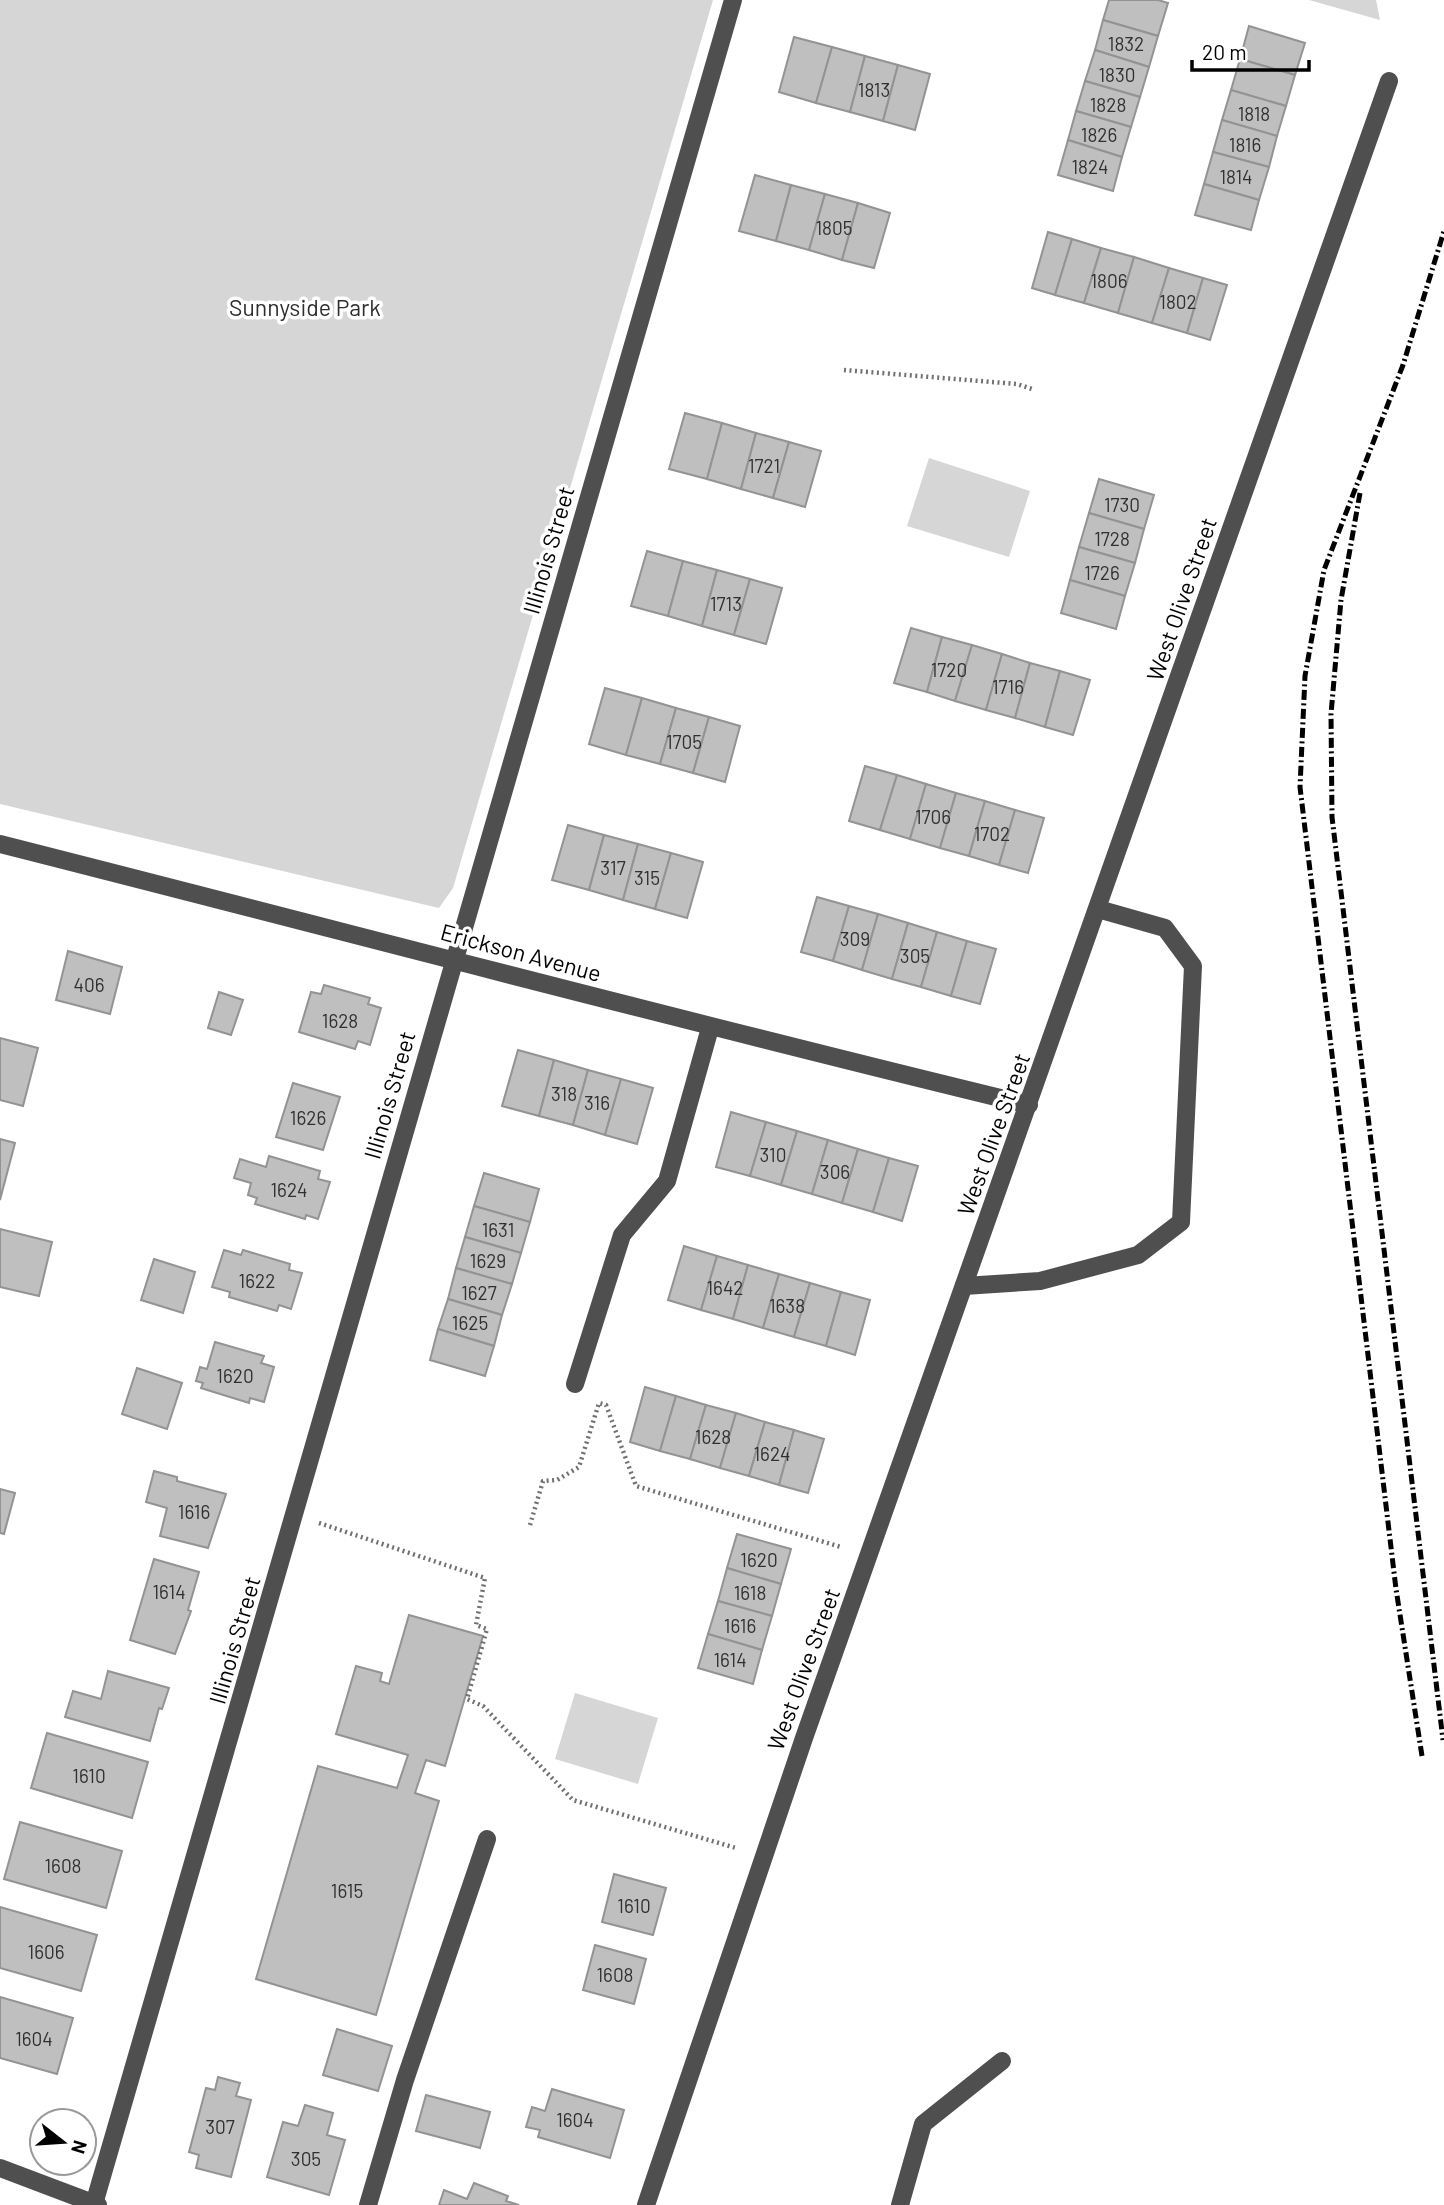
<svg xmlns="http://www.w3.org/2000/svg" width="1444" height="2205" font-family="Barlow,sans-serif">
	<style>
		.green { fill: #d6d6d6 }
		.building { fill: #bfbfbf; stroke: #939393; stroke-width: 2 }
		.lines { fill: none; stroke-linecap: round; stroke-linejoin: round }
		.path { stroke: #717171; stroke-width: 4.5; stroke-dasharray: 2 3.5; stroke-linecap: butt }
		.minor { stroke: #4f4f4f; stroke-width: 18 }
		.rail { stroke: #000; stroke-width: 5; stroke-dasharray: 10 3.5 2 3.5; stroke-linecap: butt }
		.labels { text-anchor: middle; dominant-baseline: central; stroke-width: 7; stroke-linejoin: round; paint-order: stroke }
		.number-label { font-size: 19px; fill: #303030 }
		.park-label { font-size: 23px; fill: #2d2d2d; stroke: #fff }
		.street-label { font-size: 23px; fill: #000; stroke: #fff }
	</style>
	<rect width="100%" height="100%" fill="#fff"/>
	<g class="green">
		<polygon points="0,0 713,0 453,888 439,908 0,804"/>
		<polygon points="1309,0 1376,0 1380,20"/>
		<polygon points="929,458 1030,491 1009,557 907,526"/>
		<polygon points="575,1693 658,1718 638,1784 555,1759"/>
	</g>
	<g class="building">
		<polygon points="1109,0 1158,0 1168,3 1158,36 1103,20"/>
		<polygon points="1103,20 1158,36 1149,67 1095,50"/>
		<polygon points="1249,26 1305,43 1295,75 1240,59"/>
		<polygon points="794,37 832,47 816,103 779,92"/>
		<polygon points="832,47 865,56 850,112 816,103"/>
		<polygon points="1095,50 1149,67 1140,97 1085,81"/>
		<polygon points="865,56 898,65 883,121 850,112"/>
		<polygon points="1240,59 1295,75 1286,106 1231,90"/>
		<polygon points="898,65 930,74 915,130 883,121"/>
		<polygon points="1085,81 1140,97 1131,127 1076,111"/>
		<polygon points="1231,90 1286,106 1277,136 1222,120"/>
		<polygon points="1076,111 1131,127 1122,157 1068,140"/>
		<polygon points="1222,120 1277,136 1269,167 1213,152"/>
		<polygon points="1068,140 1122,157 1113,191 1058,175"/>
		<polygon points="1213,152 1269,167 1259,200 1204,184"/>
		<polygon points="755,175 791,185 776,241 739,231"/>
		<polygon points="1204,184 1259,200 1251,230 1195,215"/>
		<polygon points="791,185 825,194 809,250 776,241"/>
		<polygon points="825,194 858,203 842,260 809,250"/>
		<polygon points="858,203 890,213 874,268 842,260"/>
		<polygon points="1048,232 1072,239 1055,295 1032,288"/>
		<polygon points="1072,239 1101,248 1084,303 1055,295"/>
		<polygon points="1101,248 1134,257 1118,313 1084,303"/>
		<polygon points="1134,257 1169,268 1152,323 1118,313"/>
		<polygon points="1169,268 1203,278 1187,333 1152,323"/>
		<polygon points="1203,278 1227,285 1210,340 1187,333"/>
		<polygon points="685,413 722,423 707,479 669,469"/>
		<polygon points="722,423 756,433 741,489 707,479"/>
		<polygon points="756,433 789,442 773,498 741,489"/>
		<polygon points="789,442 821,451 805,507 773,498"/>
		<polygon points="1099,479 1154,495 1144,529 1089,513"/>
		<polygon points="1089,513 1144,529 1135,563 1079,547"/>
		<polygon points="1079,547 1135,563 1125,596 1070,580"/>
		<polygon points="647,551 683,561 668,616 631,606"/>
		<polygon points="683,561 717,570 702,626 668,616"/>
		<polygon points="717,570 750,579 734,635 702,626"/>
		<polygon points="750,579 782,588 766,644 734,635"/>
		<polygon points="1070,580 1125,596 1116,629 1061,613"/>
		<polygon points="911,628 942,637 927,692 894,683"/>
		<polygon points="942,637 972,645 955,701 927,692"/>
		<polygon points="972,645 1002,654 986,710 955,701"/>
		<polygon points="1002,654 1030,663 1015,718 986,710"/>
		<polygon points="1030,663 1060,671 1045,727 1015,718"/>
		<polygon points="1060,671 1090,680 1073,735 1045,727"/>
		<polygon points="605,688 642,698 626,755 589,744"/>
		<polygon points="642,698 676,708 660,764 626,755"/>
		<polygon points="676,708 709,717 693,773 660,764"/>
		<polygon points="709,717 740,726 725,782 693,773"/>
		<polygon points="865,766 897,775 880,830 849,821"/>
		<polygon points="897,775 926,784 910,839 880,830"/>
		<polygon points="926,784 956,793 940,848 910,839"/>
		<polygon points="956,793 985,801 969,856 940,848"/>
		<polygon points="985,801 1015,810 999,865 969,856"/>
		<polygon points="1015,810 1044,818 1028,873 999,865"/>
		<polygon points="568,825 604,835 589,890 552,880"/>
		<polygon points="604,835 638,844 623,900 589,890"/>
		<polygon points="638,844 671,853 655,909 623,900"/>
		<polygon points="671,853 703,862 687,918 655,909"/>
		<polygon points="817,897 849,906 833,961 801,952"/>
		<polygon points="849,906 878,914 862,970 833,961"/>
		<polygon points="878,914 908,923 892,979 862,970"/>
		<polygon points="908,923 937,932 921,987 892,979"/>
		<polygon points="937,932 967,941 951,996 921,987"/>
		<polygon points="967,941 996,949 980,1004 951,996"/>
		<polygon points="68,951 122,967 110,1014 56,1000"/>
		<polygon points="324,985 370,998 368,1004 381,1008 370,1045 358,1041 355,1049 299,1032 311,992 321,994"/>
		<polygon points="219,992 243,1000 231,1035 208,1028"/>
		<polygon points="0,1038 38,1048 23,1106 0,1100"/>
		<polygon points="518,1050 554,1060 539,1116 502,1106"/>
		<polygon points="554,1060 588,1070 573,1125 539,1116"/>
		<polygon points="588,1070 621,1079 605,1135 573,1125"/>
		<polygon points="621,1079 653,1088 637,1144 605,1135"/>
		<polygon points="293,1083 340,1097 323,1150 276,1137"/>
		<polygon points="731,1112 766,1122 750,1176 716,1167"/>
		<polygon points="766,1122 797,1131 781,1185 750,1176"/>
		<polygon points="797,1131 828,1140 812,1194 781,1185"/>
		<polygon points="0,1139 15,1143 0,1200"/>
		<polygon points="828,1140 858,1149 842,1203 812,1194"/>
		<polygon points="858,1149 889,1158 873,1212 842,1203"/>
		<polygon points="269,1156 320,1171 318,1179 330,1182 318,1219 306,1215 305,1219 255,1204 257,1198 248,1195 251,1183 234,1178 240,1159 266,1167"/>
		<polygon points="889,1158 918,1166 902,1221 873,1212"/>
		<polygon points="484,1173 539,1189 530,1222 474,1206"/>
		<polygon points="474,1206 530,1222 521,1253 465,1237"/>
		<polygon points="0,1229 52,1242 39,1296 0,1287"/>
		<polygon points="465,1237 521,1253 512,1284 456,1268"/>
		<polygon points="684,1246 717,1256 701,1310 668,1300"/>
		<polygon points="224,1250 241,1255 243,1250 290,1264 289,1270 302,1273 291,1309 279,1305 277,1311 229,1297 230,1292 212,1287"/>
		<polygon points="717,1256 748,1265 733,1319 701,1310"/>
		<polygon points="154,1259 195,1272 183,1313 141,1300"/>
		<polygon points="748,1265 779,1274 763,1328 733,1319"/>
		<polygon points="456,1268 512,1284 502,1315 448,1299"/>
		<polygon points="779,1274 810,1283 794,1337 763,1328"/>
		<polygon points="810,1283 841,1292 826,1346 794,1337"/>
		<polygon points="841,1292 870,1300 855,1355 826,1346"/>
		<polygon points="448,1299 502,1315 494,1346 438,1329"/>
		<polygon points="438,1329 494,1346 485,1376 430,1360"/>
		<polygon points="215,1342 264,1356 261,1363 274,1367 264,1402 250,1398 249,1403 201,1388 203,1383 196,1381 200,1367 207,1369"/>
		<polygon points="137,1368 182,1383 167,1429 122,1414"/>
		<polygon points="645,1387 676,1396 660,1451 630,1442"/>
		<polygon points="676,1396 706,1405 690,1459 660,1451"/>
		<polygon points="706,1405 736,1413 720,1468 690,1459"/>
		<polygon points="736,1413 765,1422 749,1476 720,1468"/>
		<polygon points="765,1422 794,1430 779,1485 749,1476"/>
		<polygon points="794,1430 824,1439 808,1493 779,1485"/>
		<polygon points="154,1471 177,1477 177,1481 226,1494 208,1548 160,1536 167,1508 146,1502"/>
		<polygon points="0,1489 15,1493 4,1534 0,1533"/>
		<polygon points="737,1534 791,1549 781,1584 727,1568"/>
		<polygon points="154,1559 199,1572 188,1610 191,1611 175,1654 130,1640"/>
		<polygon points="727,1568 781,1584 772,1616 718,1601"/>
		<polygon points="718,1601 772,1616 762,1650 708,1634"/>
		<polygon points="409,1615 483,1636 445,1766 426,1760 415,1793 439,1801 376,2015 256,1979 318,1766 397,1788 408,1755 336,1734 356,1666 382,1673 380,1681 389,1684"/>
		<polygon points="708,1634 762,1650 753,1684 698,1668"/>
		<polygon points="108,1671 169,1688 162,1709 159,1708 150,1741 65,1717 73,1691 101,1699"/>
		<polygon points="47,1733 148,1762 132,1818 31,1788"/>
		<polygon points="20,1822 122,1851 106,1908 4,1879"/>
		<polygon points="614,1874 666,1888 653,1935 602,1922"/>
		<polygon points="0,1907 97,1935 81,1991 0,1968"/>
		<polygon points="595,1945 646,1959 634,2004 583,1990"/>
		<polygon points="0,1997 73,2018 57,2074 0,2058"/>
		<polygon points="337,2029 392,2046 378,2091 323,2075"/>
		<polygon points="218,2077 240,2083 236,2096 251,2100 231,2177 196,2168 199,2155 189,2152 206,2088 215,2090"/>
		<polygon points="552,2089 624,2110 610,2158 538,2137 540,2130 526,2127 532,2107 545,2111"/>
		<polygon points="426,2095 490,2112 480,2148 416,2131"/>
		<polygon points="305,2105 333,2113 327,2135 345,2140 329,2195 267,2177 283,2122 298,2126"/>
		<polygon points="474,2183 508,2196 506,2201 519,2205 439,2205 444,2190 467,2199"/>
	</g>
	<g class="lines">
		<g class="path">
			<polyline points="844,370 1017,384 1032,389"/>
			<polyline points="319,1523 485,1578 476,1625 487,1629 467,1699 483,1706 573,1800 736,1848"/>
			<polyline points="530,1525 543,1481 557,1480 579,1467 599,1403 606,1405 636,1486 841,1547"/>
		</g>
		<g class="minor">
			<path d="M0,844C343,931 685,1022 1029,1105"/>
			<polyline points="964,1286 1040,1281 1138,1255 1181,1222 1193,966 1165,928 1098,909"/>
			<polyline points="575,1384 622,1235 667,1181 710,1028"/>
			<polyline points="0,2168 98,2205"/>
			<polyline points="94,2204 733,0"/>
			<polyline points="368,2205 405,2080 487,1839"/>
			<polyline points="646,2205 804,1738 1389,81"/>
			<polyline points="900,2205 923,2124 1002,2061"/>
		</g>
		<g class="rail">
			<polyline points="1360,493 1341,600 1331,714 1332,817 1443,1740"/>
			<polyline points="1422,1756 1396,1589 1300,787 1305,676 1324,570 1403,365 1444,231"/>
		</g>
	</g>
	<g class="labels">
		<g class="number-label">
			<text x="1126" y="43">1832</text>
			<text x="1117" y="74">1830</text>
			<text x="874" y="89">1813</text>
			<text x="1108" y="104">1828</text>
			<text x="1254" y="113">1818</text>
			<text x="1099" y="134">1826</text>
			<text x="1245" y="144">1816</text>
			<text x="1090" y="166">1824</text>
			<text x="1236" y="176">1814</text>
			<text x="834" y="227">1805</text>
			<text x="1109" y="280">1806</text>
			<text x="1178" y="301">1802</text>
			<text x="764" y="465">1721</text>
			<text x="1122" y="504">1730</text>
			<text x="1112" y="538">1728</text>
			<text x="1102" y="572">1726</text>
			<text x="726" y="603">1713</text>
			<text x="949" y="669">1720</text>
			<text x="1008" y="686">1716</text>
			<text x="684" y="741">1705</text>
			<text x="933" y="816">1706</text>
			<text x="992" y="833">1702</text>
			<text x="613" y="867">317</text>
			<text x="647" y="877">315</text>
			<text x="855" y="938">309</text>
			<text x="915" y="955">305</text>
			<text x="89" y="984">406</text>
			<text x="340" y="1020">1628</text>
			<text x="564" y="1093">318</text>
			<text x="597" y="1102">316</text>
			<text x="308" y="1117">1626</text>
			<text x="773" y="1154">310</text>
			<text x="835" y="1171">306</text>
			<text x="289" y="1189">1624</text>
			<text x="498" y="1229">1631</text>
			<text x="488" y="1260">1629</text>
			<text x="257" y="1280">1622</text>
			<text x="725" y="1287">1642</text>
			<text x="479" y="1292">1627</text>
			<text x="787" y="1305">1638</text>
			<text x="470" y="1322">1625</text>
			<text x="235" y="1375">1620</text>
			<text x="713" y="1436">1628</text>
			<text x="772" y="1453">1624</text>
			<text x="194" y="1511">1616</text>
			<text x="759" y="1559">1620</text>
			<text x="169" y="1591">1614</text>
			<text x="750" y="1592">1618</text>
			<text x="740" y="1625">1616</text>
			<text x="730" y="1659">1614</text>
			<text x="89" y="1775">1610</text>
			<text x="63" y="1865">1608</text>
			<text x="347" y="1890">1615</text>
			<text x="634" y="1905">1610</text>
			<text x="46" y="1951">1606</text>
			<text x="615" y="1974">1608</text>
			<text x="34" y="2038">1604</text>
			<text x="575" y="2119">1604</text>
			<text x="220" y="2126">307</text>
			<text x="306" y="2158">305</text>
		</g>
		<g class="park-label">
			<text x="305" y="307">Sunnyside Park</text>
		</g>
		<g class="street-label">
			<text transform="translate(548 550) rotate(-74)">Illinois Street</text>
			<text transform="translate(1181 599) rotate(-71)">West Olive Street</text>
			<text transform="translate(521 952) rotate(15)">Erickson Avenue</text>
			<text transform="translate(389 1095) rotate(-74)">Illinois Street</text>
			<text transform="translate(993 1134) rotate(-70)">West Olive Street</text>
			<text transform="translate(234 1640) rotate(-74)">Illinois Street</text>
			<text transform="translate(803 1669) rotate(-70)">West Olive Street</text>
		</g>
	</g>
	<g transform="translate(63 2142) rotate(107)"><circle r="33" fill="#ffffff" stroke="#999999" stroke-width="2"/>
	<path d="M0-5L12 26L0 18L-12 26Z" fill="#000000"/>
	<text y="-10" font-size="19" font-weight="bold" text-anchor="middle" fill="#000000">N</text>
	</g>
	<path d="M1192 60v10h117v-10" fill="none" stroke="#000000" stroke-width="3.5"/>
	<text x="1202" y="60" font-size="21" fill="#000000" stroke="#ffffff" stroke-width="5" paint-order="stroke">20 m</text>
</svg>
